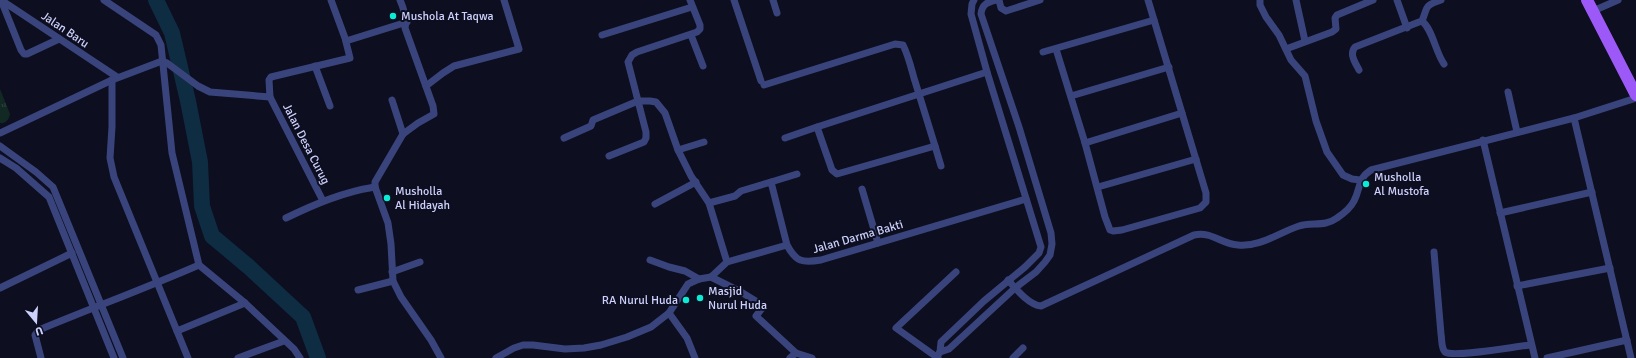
<svg xmlns="http://www.w3.org/2000/svg" width="1636" height="358" font-family="Signika,sans-serif">
	<style>
		.grass { fill: url(#grass-tufts) }
		.lines { fill: none; stroke-linecap: round; stroke-linejoin: round }
		.river { stroke: #0e2c42; stroke-width: 16 }
		.street { stroke: #3a447c; stroke-width: 7 }
		.primary { stroke: #9d59f8; stroke-width: 12 }
		.poi-dot { fill: #0aecd6; stroke: #0d0e1f; stroke-width: 1.5 }
		.labels { text-anchor: middle; dominant-baseline: central; stroke-width: 4; stroke-linejoin: round; paint-order: stroke }
		.poi-label { font-size: 12px; fill: #cdd1fd; stroke: #0d0e1f; text-anchor: start }
		.street-label { font-size: 12px; fill: #cdd1fd; stroke: #0d0e1f }
	</style>
	<defs>
		<pattern id="grass-tufts" width="24" height="20" patternUnits="userSpaceOnUse"><rect width="24" height="20" fill="#112823"/><path d="M3 7l-1-3M5 7V3M7 7l1-3M15 17l-1-3M17 17v-4M19 17l1-3" fill="none" stroke="#324644"/></pattern>
	</defs>
	<rect width="100%" height="100%" fill="#0d0e1f"/>
	<path class="grass" d="M0,89L10,114C9,119 6,124 0,123Z"/>
	<g class="lines">
		<polyline class="river" points="156,0 172,33 188,101 200,162 202,206 212,236 249,267 303,317 318,358"/>
		<g class="street">
			<polyline points="1,0 117,77"/>
			<polyline points="1,0 21,50 24,54 27,54 59,39"/>
			<polyline points="104,0 156,35 161,45 172,153 199,265 245,303 294,349 300,358"/>
			<polyline points="734,0 761,81"/>
			<polyline points="773,0 777,13"/>
			<polyline points="999,0 1001,8 1006,11 1040,0"/>
			<polyline points="1260,0 1260,5 1266,17 1279,35 1291,60 1305,76 1316,121 1327,152 1343,175 1352,179 1360,180"/>
			<polyline points="1296,0 1305,41"/>
			<polyline points="1397,0 1407,28"/>
			<polyline points="1593,11 1618,0"/>
			<path d="M1422,21C1433,30 1435,51 1444,64"/>
			<polyline points="602,35 692,7"/>
			<polyline points="691,35 703,66"/>
			<polyline points="346,41 407,22"/>
			<polyline points="1056,49 1085,143 1105,217 1110,230 1113,231 1122,230 1200,208 1206,202 1206,193 1148,0"/>
			<polyline points="1286,49 1332,32 1336,29 1335,18 1337,15 1373,0"/>
			<polyline points="1043,52 1154,20"/>
			<polyline points="315,66 330,106"/>
			<path d="M1359,70C1355,62 1349,54 1355,47L1419,22L1422,21C1428,6 1424,6 1441,0"/>
			<polyline points="112,80 112,127 110,158 114,177 188,358"/>
			<path d="M764,85L895,44L903,45C908,55 911,67 914,78C921,100 928,123 935,146L837,174L832,170L817,127L987,72"/>
			<polyline points="426,86 443,73 454,66 519,49 504,0"/>
			<polyline points="1508,92 1517,132"/>
			<polyline points="1071,96 1169,67"/>
			<polyline points="270,97 323,201"/>
			<polyline points="392,100 403,134"/>
			<polyline points="1574,118 1631,358"/>
			<polyline points="0,133 112,80 162,61 167,63 198,86 210,92 270,97 269,80 271,77 350,58 345,38 331,0"/>
			<polyline points="564,138 591,126 593,120 638,101 650,101 656,102 665,113 678,150 691,176 709,203 727,262"/>
			<polyline points="785,138 817,127"/>
			<polyline points="1483,140 1535,358"/>
			<polyline points="1085,143 1182,113"/>
			<polyline points="0,146 36,172 53,187 123,358"/>
			<polyline points="935,146 941,166"/>
			<polyline points="678,150 704,142"/>
			<polyline points="609,156 644,142 646,138 646,132 628,62 632,55 637,52 697,32 700,29 700,25 690,0"/>
			<polyline points="0,158 16,168 49,197 114,358"/>
			<polyline points="771,182 797,174"/>
			<path d="M375,187V182L403,134L418,123L434,114L433,106L405,28C407,18 404,9 400,0"/>
			<polyline points="375,187 388,223 391,244 393,281 401,297 431,340 441,358"/>
			<polyline points="1098,187 1196,159"/>
			<polyline points="862,189 878,243"/>
			<polyline points="709,203 735,196 741,191 771,182 787,245"/>
			<polyline points="655,204 696,182"/>
			<polyline points="1500,213 1592,192"/>
			<path d="M286,218C315,204 343,192 375,187"/>
			<path d="M1434,252L1441,334C1442,339 1441,348 1445,352C1454,358 1518,346 1531,345"/>
			<polyline points="650,260 669,267 685,271 699,279"/>
			<polyline points="392,272 420,262"/>
			<polyline points="711,277 741,292 764,306 756,316 796,353"/>
			<path d="M1008,280C1016,289 1029,305 1041,306L1194,235C1212,231 1221,244 1238,245C1261,247 1278,233 1299,226C1312,222 1325,227 1337,218C1343,214 1351,207 1354,201C1361,188 1357,179 1371,170L1574,118L1636,98"/>
			<polyline points="1517,286 1610,268"/>
			<polyline points="0,288 72,253"/>
			<polyline points="358,290 393,281"/>
			<polyline points="669,313 687,338 695,358"/>
			<polyline points="177,331 245,303"/>
			<polyline points="940,352 941,342 984,301 1025,267 1039,253 1041,247 987,72 971,14 972,4 974,0"/>
			<path d="M41,358L35,335L39,330C92,308 146,288 199,265"/>
			<polyline points="238,358 284,341"/>
			<path d="M496,358L514,348L523,345H533L565,349L584,348L601,345L627,337L651,327L669,313L688,284L699,279L711,277L727,262L787,245C796,262 802,263 821,260L1026,199"/>
			<polyline points="790,358 796,353 812,358"/>
			<path d="M936,358L940,352L949,349L1015,288L1036,272L1045,262L1050,255L1052,244L1051,233L1019,127L981,14C982,4 988,2 996,0"/>
			<polyline points="938,358 896,328 956,272"/>
			<polyline points="1013,358 1023,348"/>
			<polyline points="1547,358 1627,340"/>
		</g>
		<polyline class="primary" points="1587,0 1636,95"/>
	</g>
	<g class="poi-dot">
		<circle cx="393" cy="16" r="4"/>
		<circle cx="1366" cy="184" r="4"/>
		<circle cx="387" cy="198" r="4"/>
		<circle cx="700" cy="298" r="4"/>
		<circle cx="686" cy="300" r="4"/>
	</g>
	<g class="labels">
		<g class="poi-label">
			<text x="401" y="16">Mushola At Taqwa</text>
			<text x="1374" y="177">Musholla<tspan x="1374" dy="14">Al Mustofa</tspan></text>
			<text x="395" y="191">Musholla<tspan x="395" dy="14">Al Hidayah</tspan></text>
			<text x="708" y="291">Masjid<tspan x="708" dy="14">Nurul Huda</tspan></text>
			<text x="678" y="300" text-anchor="end">RA Nurul Huda</text>
		</g>
		<g class="street-label">
			<text transform="translate(65 30) rotate(34)">Jalan Baru</text>
			<text transform="translate(306 144) rotate(63)">Jalan Desa Curug</text>
			<text transform="translate(858 237) rotate(-16)">Jalan Darma Bakti</text>
		</g>
	</g>
	<g transform="translate(36 322) rotate(162)" stroke="#0d0e1f" stroke-width="3" paint-order="stroke">
	<path d="M0-3L7 15L0 10L-7 15Z" fill="#cdd1fd"/>
	<text y="-6" font-size="11" font-weight="bold" text-anchor="middle" fill="#cdd1fd">U</text>
	</g>
</svg>
